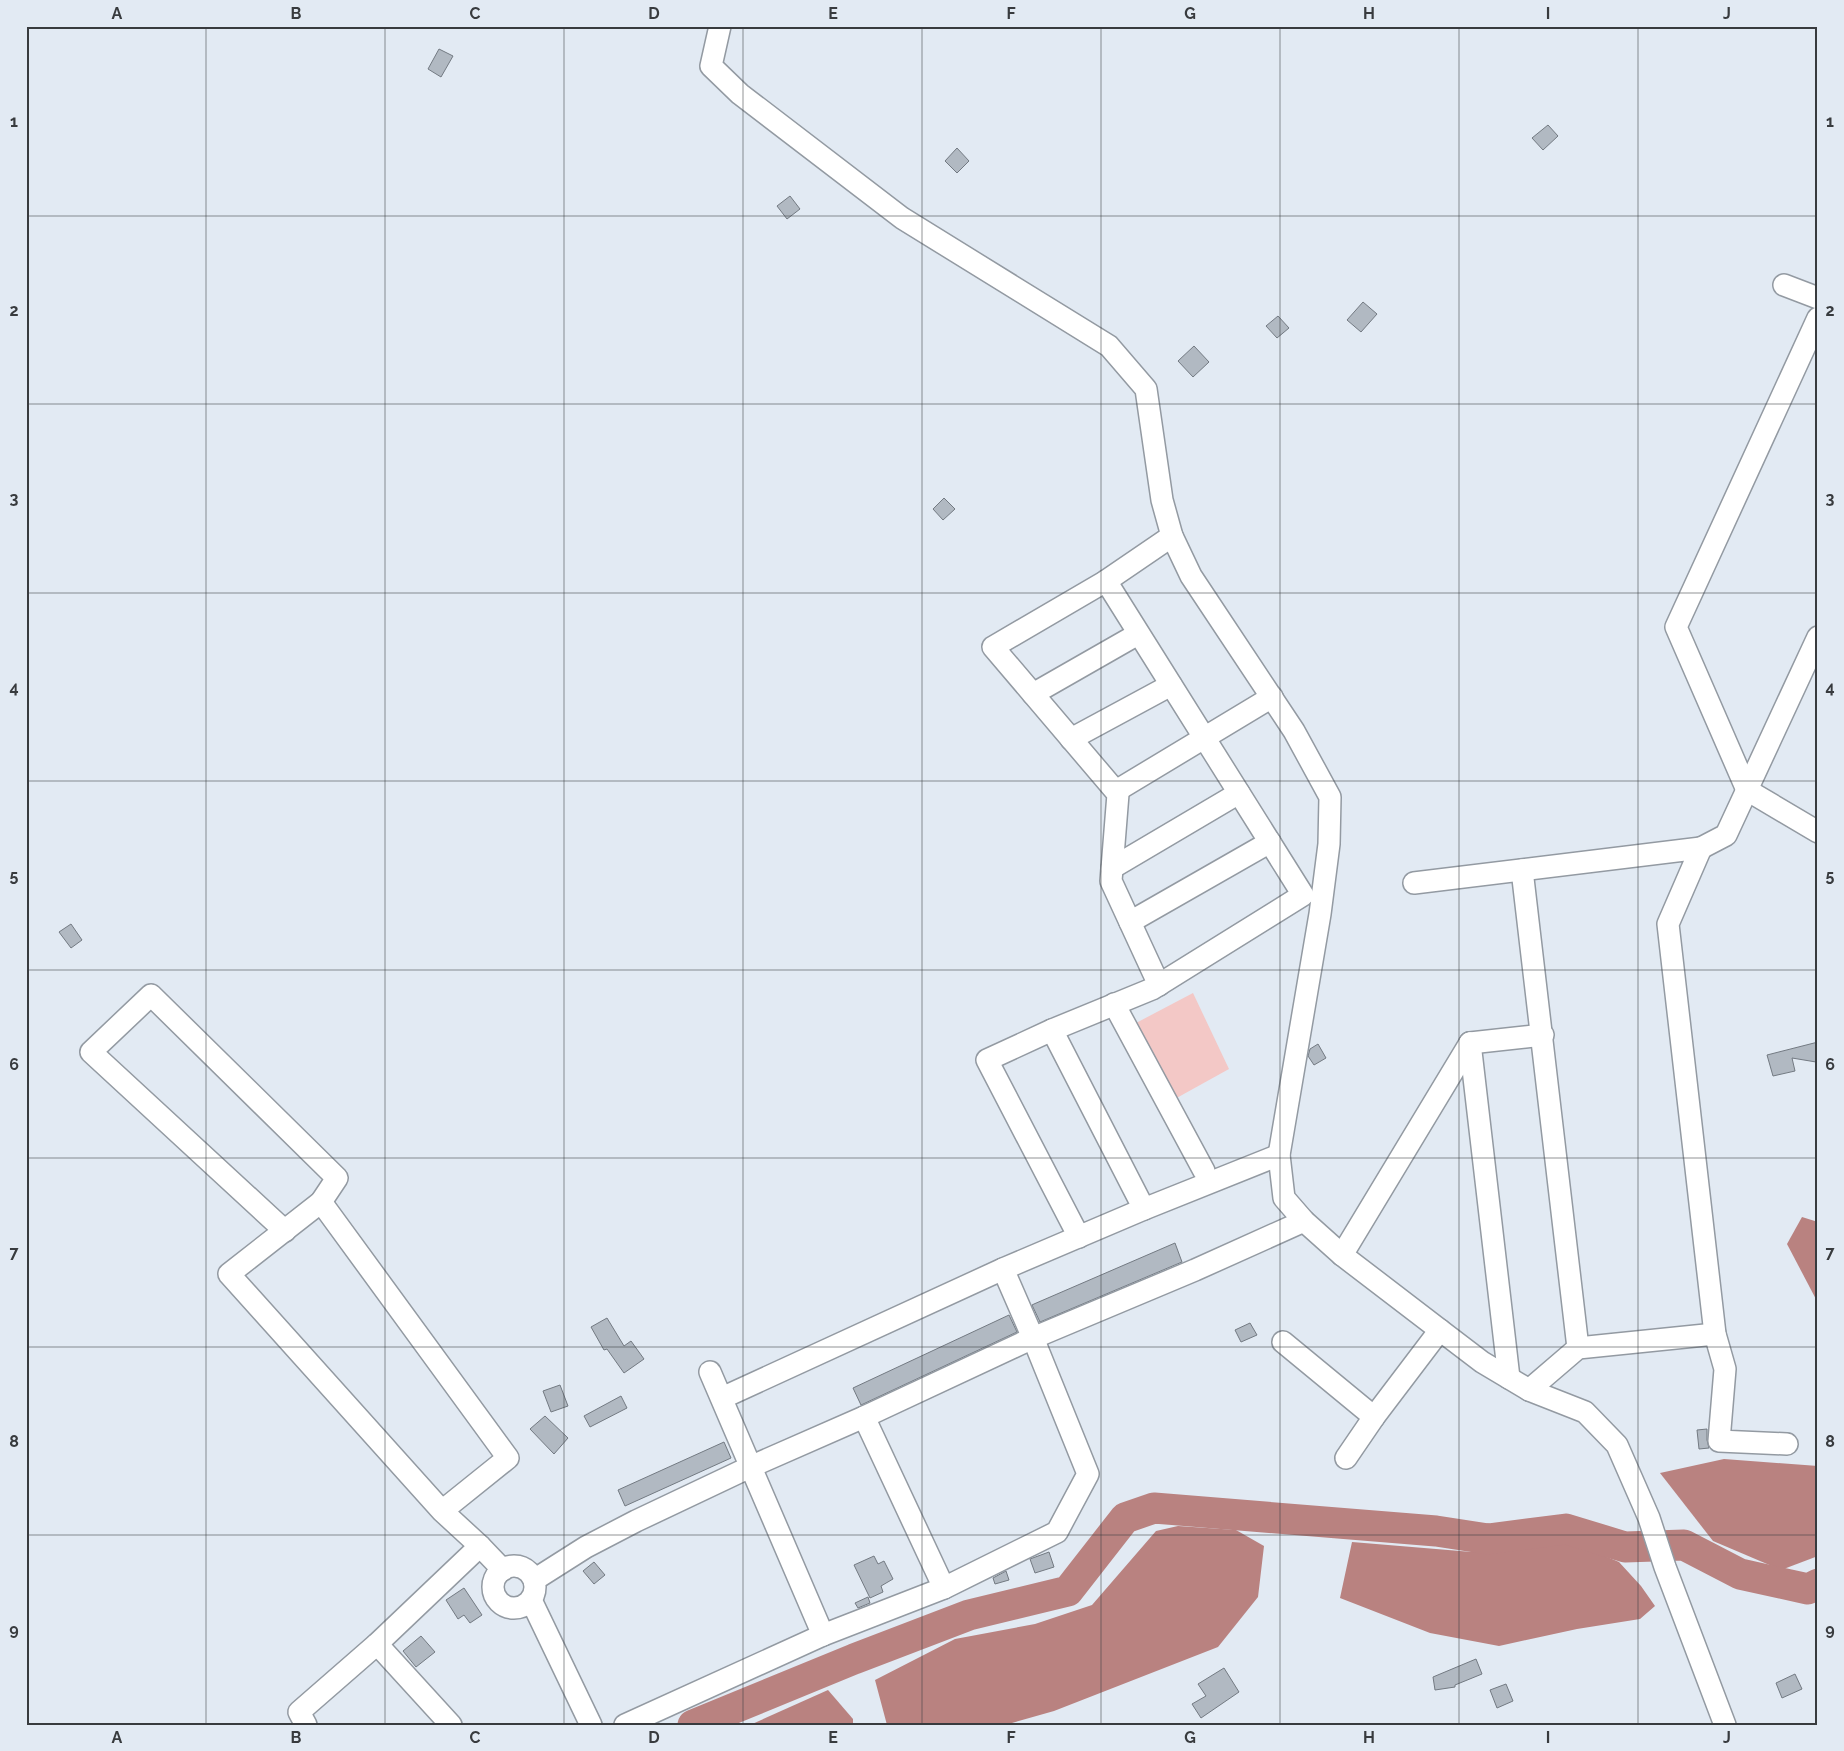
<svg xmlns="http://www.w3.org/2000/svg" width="1844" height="1751" font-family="Raleway,sans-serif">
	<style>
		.green { fill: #f3c8c6 }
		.water { fill: #b98280 }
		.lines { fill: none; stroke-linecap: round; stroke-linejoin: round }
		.river { stroke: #b98280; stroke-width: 31 }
		.building { fill: #b1b9c2; stroke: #737a82 }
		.minor-casing { stroke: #939aa2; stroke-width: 24 }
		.minor { stroke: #fff; stroke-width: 21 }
		.grid { fill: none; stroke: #383b3e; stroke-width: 1; stroke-opacity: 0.55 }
		.neatline { fill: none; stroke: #383b3e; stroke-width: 2 }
		.grid-label { font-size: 16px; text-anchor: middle; font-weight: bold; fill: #383b3e }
	</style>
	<rect width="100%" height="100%" fill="#e2eaf3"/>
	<polygon class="green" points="1193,993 1229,1069 1173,1100 1136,1023"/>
	<g class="water">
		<polygon points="1802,1217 1818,1222 1818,1303 1787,1244"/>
		<polygon points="1724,1459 1818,1466 1818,1556 1781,1570 1713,1541 1660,1473"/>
		<polygon points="1178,1526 1236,1530 1264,1546 1258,1597 1218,1647 1054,1711 1005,1725 887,1725 875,1680 955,1639 1035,1624 1092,1605 1156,1531"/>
		<polygon points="1352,1542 1472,1552 1572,1542 1619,1562 1641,1586 1655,1606 1640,1619 1577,1629 1499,1646 1430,1633 1340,1598"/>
		<polygon points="828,1690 853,1719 853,1725 750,1725"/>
	</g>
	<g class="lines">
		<polyline class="river" points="693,1725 854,1659 969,1615 1068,1591 1125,1518 1154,1508 1436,1531 1488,1539 1566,1529 1625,1547 1684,1545 1740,1574 1808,1589 1818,1584"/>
	</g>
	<g class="building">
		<polygon points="439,49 453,56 441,77 428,69"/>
		<polygon points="1548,125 1558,136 1543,150 1532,138"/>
		<polygon points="957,148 969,161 957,173 945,161"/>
		<polygon points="790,196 800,209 787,219 777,206"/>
		<polygon points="1363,302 1377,314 1361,332 1347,320"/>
		<polygon points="1278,316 1289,328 1277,338 1266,326"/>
		<polygon points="1194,346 1209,362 1193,377 1178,361"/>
		<polygon points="944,498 955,509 943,520 933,509"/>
		<polygon points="71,924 82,940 71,948 59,932"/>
		<polygon points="1818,1042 1816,1062 1792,1058 1795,1071 1773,1076 1767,1055"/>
		<polygon points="1318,1044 1326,1058 1314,1065 1308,1056 1310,1049"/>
		<polygon points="1175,1243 1182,1262 1040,1322 1032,1305 1034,1304"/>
		<polygon points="1009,1315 1017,1332 861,1405 853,1388"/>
		<polygon points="607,1318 624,1346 631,1341 644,1359 624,1373 607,1349 604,1350 591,1327"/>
		<polygon points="1250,1323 1257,1335 1241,1342 1235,1330"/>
		<polygon points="560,1385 568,1406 551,1412 543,1391"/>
		<polygon points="621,1396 627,1408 590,1427 584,1416"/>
		<polygon points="545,1416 568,1438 554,1454 530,1429"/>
		<polygon points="1707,1429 1707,1440 1709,1448 1699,1449 1697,1430"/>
		<polygon points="724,1442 731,1458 625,1506 618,1490"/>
		<polygon points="1049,1552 1054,1567 1035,1573 1030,1559"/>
		<polygon points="874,1556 878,1564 884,1561 893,1579 881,1586 883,1592 870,1598 854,1565"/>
		<polygon points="594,1562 605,1575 594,1584 583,1571"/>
		<polygon points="1006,1571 1009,1580 995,1584 993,1578"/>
		<polygon points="464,1588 482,1615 470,1623 464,1615 458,1619 446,1600"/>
		<polygon points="868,1597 870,1603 858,1608 855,1603"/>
		<polygon points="421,1636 435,1652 416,1667 403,1651"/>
		<polygon points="1476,1659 1482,1674 1455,1685 1455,1687 1435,1690 1433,1677"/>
		<polygon points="1224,1668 1239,1692 1201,1718 1192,1704 1206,1696 1198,1684"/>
		<polygon points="1795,1674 1802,1689 1782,1698 1776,1683"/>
		<polygon points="1506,1684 1513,1701 1497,1708 1490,1690"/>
	</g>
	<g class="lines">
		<defs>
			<g id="minor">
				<polyline points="720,26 711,66 740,94 902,218 1109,346 1146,389 1162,500 1172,536 1191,576 1294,731 1330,797 1329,844 1320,914 1279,1155 1284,1198 1304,1221 1342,1255 1440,1330 1482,1362 1529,1390 1585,1412 1617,1445 1649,1518 1665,1567 1725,1725"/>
				<polyline points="1784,285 1818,298"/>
				<polyline points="1818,318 1676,627 1747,790 1818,832"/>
				<polyline points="1033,694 1138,634"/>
				<polyline points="1071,739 1171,685"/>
				<polyline points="1116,791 1272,697"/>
				<polyline points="1701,848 1726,835 1818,637"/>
				<polyline points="1112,868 1239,793"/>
				<polyline points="1522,870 1578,1348"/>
				<polyline points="1414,883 1701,848 1668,924 1715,1334 1725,1369 1719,1441 1787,1444"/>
				<polyline points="1130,922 1270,842"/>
				<polyline points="1159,985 1111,881 1118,794 993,647 1106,581 1172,536"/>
				<polyline points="1114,1004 1204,1171"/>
				<polyline points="1052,1030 1144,1209"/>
				<polyline points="1470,1043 1509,1378"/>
				<polyline points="1470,1043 1543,1035"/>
				<polyline points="285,1231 91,1052 151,995 337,1178 321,1202"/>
				<polyline points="1079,1237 987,1060 1052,1030 1152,989 1303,895 1106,581"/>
				<polyline points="1342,1255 1470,1043"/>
				<polyline points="1003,1269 1144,1209 1279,1155"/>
				<polyline points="1283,1342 1374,1417"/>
				<polyline points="710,1372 823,1635"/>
				<polyline points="1529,1390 1578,1348 1715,1334"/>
				<polyline points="864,1417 944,1588"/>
				<polyline points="1346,1458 1374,1417 1440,1330"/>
				<polyline points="442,1511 508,1458 321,1202 229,1274 442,1511 480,1546 503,1570"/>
				<circle cx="514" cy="1587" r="21"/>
				<polyline points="534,1580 586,1547 636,1521 750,1467 864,1417 1033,1338 1195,1270 1304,1221"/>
				<polyline points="531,1600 591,1725"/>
				<polyline points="377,1644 451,1725"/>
				<polyline points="306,1725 299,1712 377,1644 480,1546"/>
				<polyline points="625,1725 823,1635 944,1588 1057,1532 1088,1474 1033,1338 1003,1269 722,1398"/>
			</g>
		</defs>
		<use href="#minor" class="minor-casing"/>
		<use href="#minor" class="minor"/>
	</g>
	<path class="grid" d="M206,26V1725M385,26V1725M564,26V1725M743,26V1725M922,26V1725M1101,26V1725M1280,26V1725M1459,26V1725M1638,26V1725M26,216H1818M26,404H1818M26,593H1818M26,781H1818M26,970H1818M26,1158H1818M26,1347H1818M26,1535H1818"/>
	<rect width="1844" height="1751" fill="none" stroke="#e2eaf3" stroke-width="55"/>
	<rect x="28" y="28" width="1788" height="1696" class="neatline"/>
	<g class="grid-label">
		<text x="117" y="19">A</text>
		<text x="296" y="19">B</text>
		<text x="475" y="19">C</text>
		<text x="654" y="19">D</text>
		<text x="833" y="19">E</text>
		<text x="1011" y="19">F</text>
		<text x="1190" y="19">G</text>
		<text x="1369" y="19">H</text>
		<text x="1548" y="19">I</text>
		<text x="1727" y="19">J</text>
		<text x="14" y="127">1</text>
		<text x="1830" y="127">1</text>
		<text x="14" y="316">2</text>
		<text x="1830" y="316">2</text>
		<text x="14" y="504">3</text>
		<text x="1830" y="504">3</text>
		<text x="14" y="693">4</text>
		<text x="1830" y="693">4</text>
		<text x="14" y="881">5</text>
		<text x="1830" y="881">5</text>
		<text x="14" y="1070">6</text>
		<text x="1830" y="1070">6</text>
		<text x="14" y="1258">7</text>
		<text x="1830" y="1258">7</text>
		<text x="14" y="1447">8</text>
		<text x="1830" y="1447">8</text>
		<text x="14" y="1635">9</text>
		<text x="1830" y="1635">9</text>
		<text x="117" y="1743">A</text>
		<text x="296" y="1743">B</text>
		<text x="475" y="1743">C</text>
		<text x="654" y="1743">D</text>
		<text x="833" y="1743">E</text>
		<text x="1011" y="1743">F</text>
		<text x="1190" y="1743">G</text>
		<text x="1369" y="1743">H</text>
		<text x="1548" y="1743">I</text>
		<text x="1727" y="1743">J</text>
	</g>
</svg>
